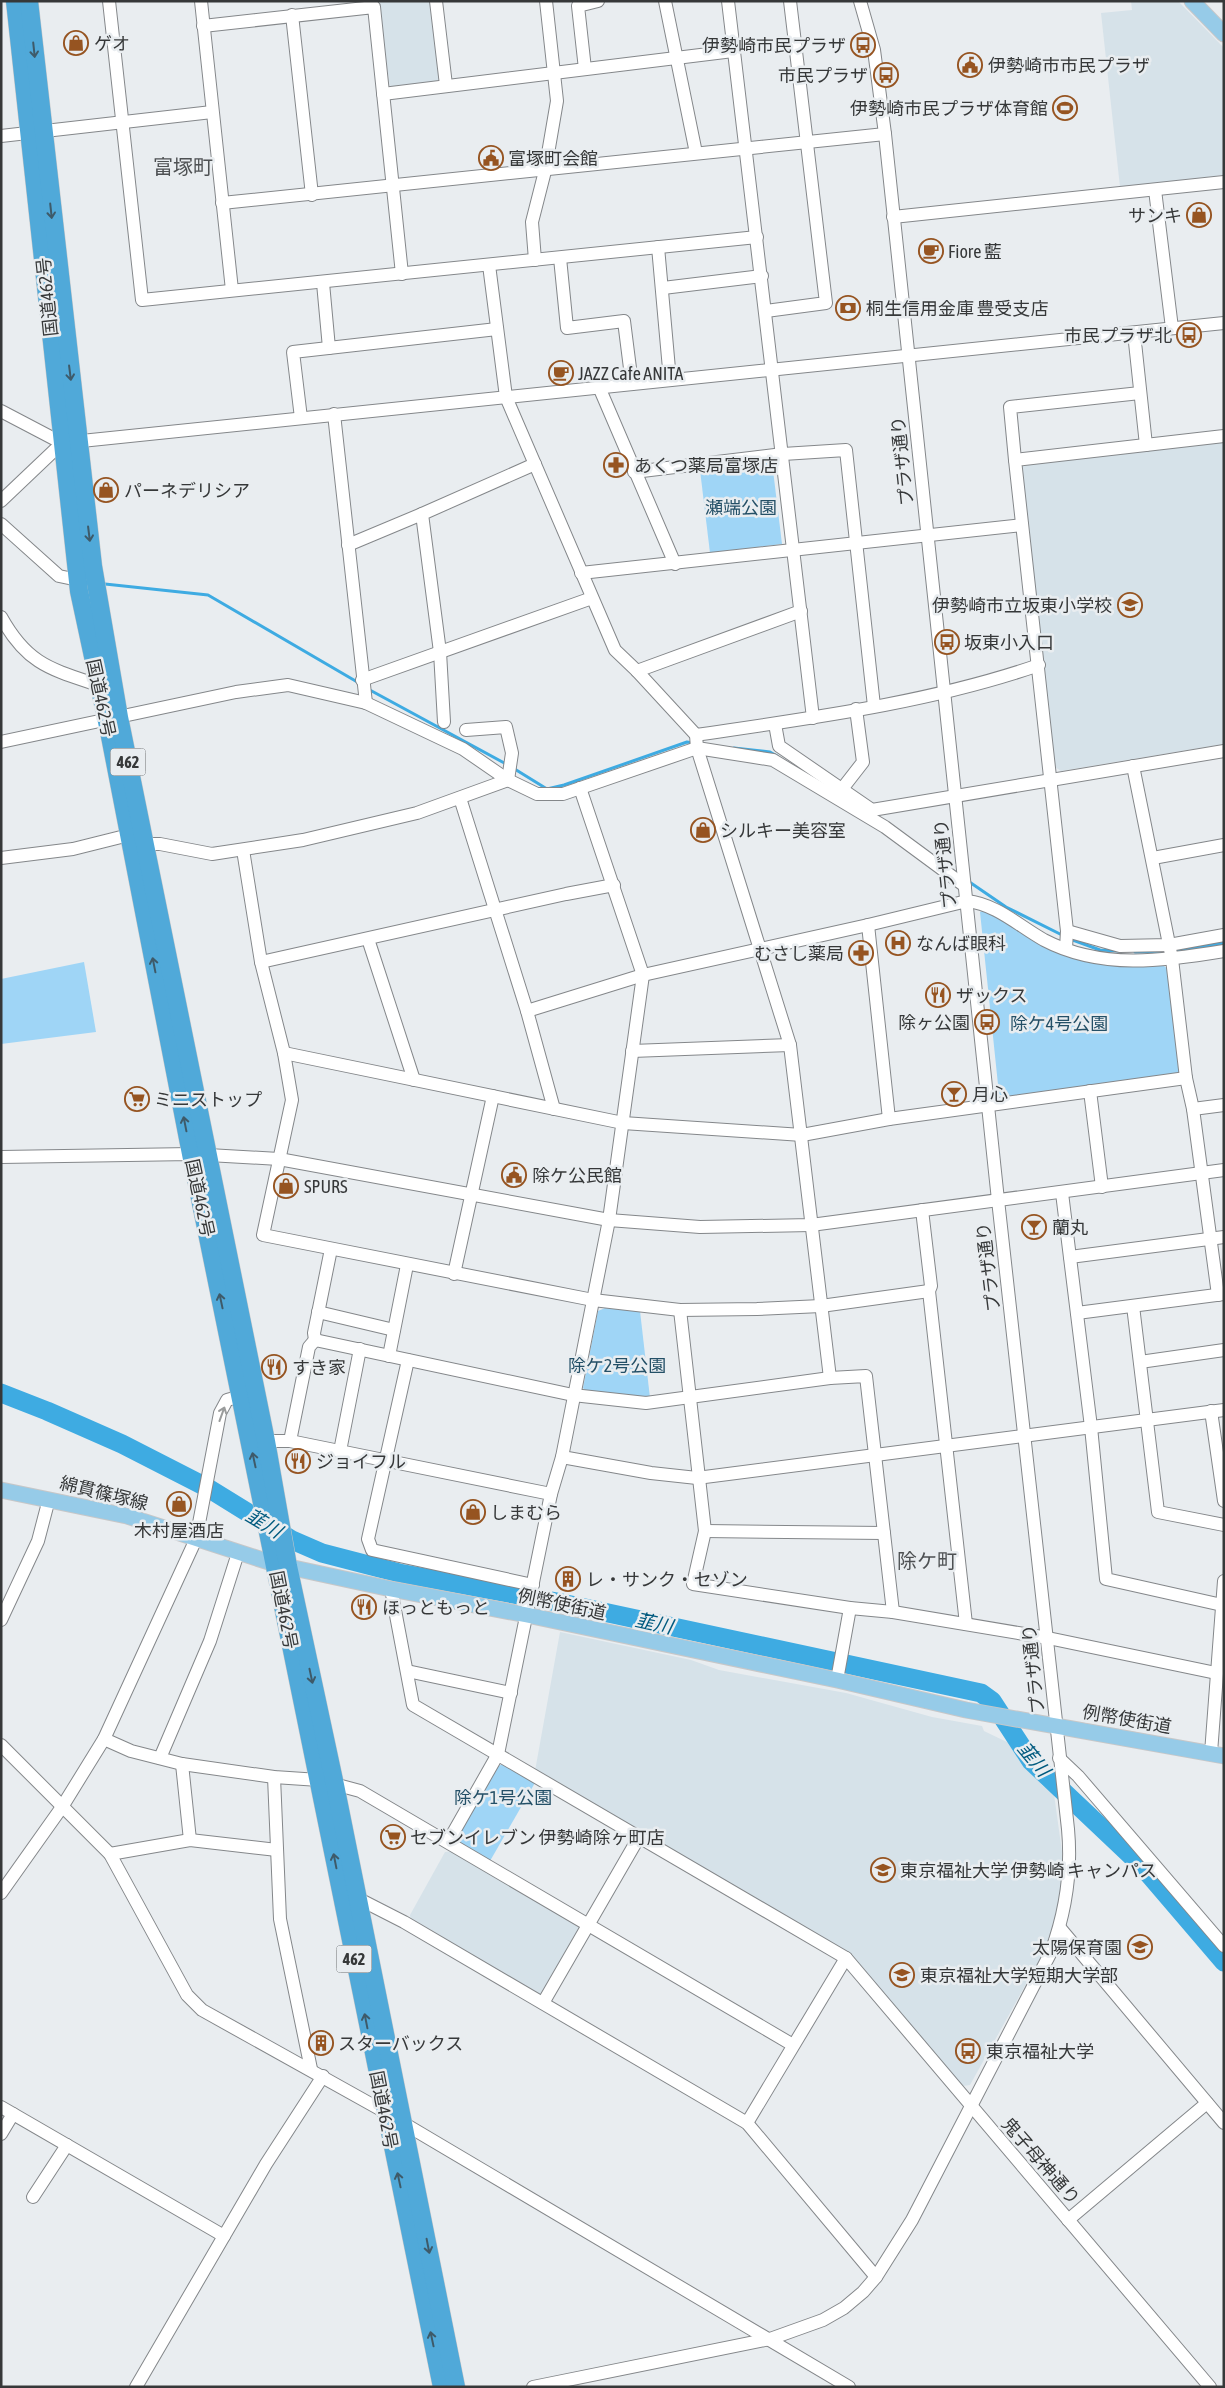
<svg xmlns="http://www.w3.org/2000/svg" width="1225" height="2388" font-family="'Asap Condensed','Noto Sans JP',sans-serif">
	<style>
		.built { fill: #d6e2e9 }
		.green { fill: #9fd5f6 }
		.lines { fill: none; stroke-linecap: round; stroke-linejoin: round }
		.stream { stroke: #3eabe2; stroke-width: 3 }
		.river { stroke: #3eabe2; stroke-width: 19 }
		.minor-casing { stroke: #84878a; stroke-width: 14 }
		.major-casing { stroke: #c7c7c8; stroke-width: 17 }
		.highway-casing { stroke: #c7c7c8; stroke-width: 19 }
		.minor { stroke: #fff; stroke-width: 12 }
		.major { stroke: #96cbe8; stroke-width: 15 }
		.highway { stroke: #50a9d9; stroke-width: 18 }
		.oneway { stroke: #3e5a69 }
		.oneway2 { stroke: #9a9c9c }
		.labels { text-anchor: middle; dominant-baseline: central; stroke-width: 5; stroke-linejoin: round; paint-order: stroke }
		.shield { fill: #e9edf0; stroke: #6c6e70; stroke-width: 1 }
		.shield-label { font-size: 16px; font-weight: bold; fill: #363839 }
		.poi-label { font-size: 18px; fill: #363839; stroke: #e9edf0; text-anchor: start }
		.street-label { font-size: 18px; fill: #363839; stroke: #e9edf0 }
		.park-label { font-size: 18px; fill: #245067; stroke: #e9edf0 }
		.water-label { font-size: 19px; font-style: italic; fill: #005a7f; stroke: #e9edf0 }
		.quarter-label { font-size: 20px; fill: #4e5153; stroke: #e9edf0 }
	</style>
	<rect width="100%" height="100%" fill="#e9edf0"/>
	<g class="built">
		<polygon points="378,1 431,1 440,78 436,82 390,88"/>
		<polygon points="1131,1 1178,1 1224,48 1224,175 1120,187 1101,13 1132,10"/>
		<polygon points="1224,441 1224,744 1061,771 1055,767 1019,467 1024,462"/>
		<polygon points="560,1632 691,1660 719,1670 846,1693 932,1717 982,1726 984,1731 1011,1744 1042,1785 1054,1794 1062,1852 1062,1888 1057,1913 1046,1948 970,2085 963,2086 866,1975 535,1771"/>
		<polygon points="453,1851 578,1925 579,1931 543,1995 536,1995 411,1923 410,1915 445,1852"/>
	</g>
	<g class="green">
		<polygon points="772,462 782,544 710,553 700,470"/>
		<polygon points="987,909 1114,965 1164,966 1168,969 1180,1071 1178,1075 1004,1097 999,1094 980,912"/>
		<polygon points="84,962 96,1032 1,1044 1,979"/>
		<polygon points="605,1308 640,1311 650,1398 587,1392 583,1388 598,1311"/>
		<polygon points="503,1764 536,1781 490,1861 458,1844 457,1838 496,1767"/>
	</g>
	<g class="lines">
		<g class="stream">
			<polyline points="105,584 208,595 359,683"/>
			<polyline points="368,689 508,765"/>
			<polyline points="734,748 770,752 777,756"/>
			<polyline points="513,768 547,789 564,785 687,742 693,743"/>
			<polyline points="968,881 1006,907 1064,936"/>
			<polyline points="1070,939 1100,950 1119,951"/>
			<polyline points="1173,951 1224,943"/>
			<polyline points="1135,952 1166,951"/>
		</g>
		<polyline class="river" points="1,1393 47,1411 122,1444 208,1488 292,1540 322,1553 399,1573 557,1602 981,1693 992,1701 1031,1761 1141,1865 1224,1962"/>
		<defs>
			<g id="minor">
				<polyline points="109,1 142,300 757,237"/>
				<polyline points="201,1 232,290"/>
				<polyline points="436,1 446,85"/>
				<polyline points="665,1 696,153"/>
				<polyline points="728,1 813,718"/>
				<polyline points="292,15 312,195"/>
				<polyline points="203,26 374,7 402,274"/>
				<polyline points="585,69 578,6 598,1"/>
				<polyline points="383,94 733,51"/>
				<polyline points="1,136 212,112"/>
				<polyline points="1155,190 1172,328"/>
				<polyline points="222,203 885,134"/>
				<polyline points="893,217 1224,182"/>
				<polyline points="658,247 670,380"/>
				<polyline points="560,258 567,328 624,321 632,384"/>
				<polyline points="535,260 532,222 545,171 557,101 546,1"/>
				<polyline points="489,265 506,397 615,650 637,671 696,735 697,748 790,1045 830,1378"/>
				<polyline points="323,283 329,348"/>
				<polyline points="663,288 762,276"/>
				<polyline points="766,311 826,303 790,1"/>
				<polyline points="1134,333 1146,445"/>
				<polyline points="599,387 675,564"/>
				<polyline points="1,411 62,443 1224,323"/>
				<polyline points="334,414 366,703"/>
				<polyline points="301,418 293,352 497,329"/>
				<polyline points="1015,460 1010,407 1140,393"/>
				<polyline points="634,472 783,454 846,450 874,706"/>
				<polyline points="1,501 62,443"/>
				<polyline points="1,524 59,576 78,580"/>
				<polyline points="348,545 422,514"/>
				<polyline points="581,573 1022,525"/>
				<path d="M1,617C27,664 50,669 98,685"/>
				<polyline points="637,671 801,611"/>
				<polyline points="362,680 592,598"/>
				<polyline points="444,722 440,652 422,514 535,464"/>
				<polyline points="775,724 779,746 872,810 1224,751"/>
				<polyline points="466,730 506,727 512,753 508,780"/>
				<path d="M696,735C811,718 929,703 1039,665"/>
				<polyline points="1,742 236,692 288,685 366,703 463,749 508,780 537,794 563,794 697,748 773,760 885,827 965,886"/>
				<polyline points="1133,766 1172,959 1186,1078 1193,1109 1218,1295"/>
				<polyline points="842,789 863,762 856,709"/>
				<polyline points="460,798 527,1011 554,1109"/>
				<polyline points="145,844 160,844 212,854 303,840 417,813 508,780"/>
				<polyline points="243,850 261,962 284,1053 292,1100 263,1235 593,1300 680,1310 757,1309 821,1306 929,1291"/>
				<polyline points="1,858 73,849 129,835"/>
				<polyline points="1153,858 1224,845"/>
				<polyline points="868,925 889,1119"/>
				<polyline points="1067,931 1120,946 1169,945 1224,935"/>
				<polyline points="368,939 414,1080"/>
				<polyline points="1066,948 1067,931 1015,460 1224,436"/>
				<polyline points="261,962 566,894 614,885"/>
				<path d="M527,1011L643,975L868,925L967,901C996,904 1019,926 1044,940C1101,970 1164,961 1224,951"/>
				<polyline points="632,1051 790,1045"/>
				<polyline points="284,1053 623,1123 802,1135 889,1119 1186,1078"/>
				<polyline points="1090,1091 1102,1187"/>
				<polyline points="1193,1109 1224,1105"/>
				<polyline points="1,1157 191,1154 279,1159 609,1220 700,1227 811,1225 1224,1170"/>
				<polyline points="1062,1193 1091,1427 1106,1579 1222,1605"/>
				<polyline points="922,1210 931,1286 929,1291 966,1624"/>
				<polyline points="1070,1257 1224,1237"/>
				<polyline points="454,1274 493,1096"/>
				<polyline points="1133,1306 1158,1512 1224,1525"/>
				<polyline points="680,1310 705,1531 693,1584 850,1608 893,1612 1048,1638 1216,1673"/>
				<polyline points="318,1312 394,1330"/>
				<polyline points="1077,1313 1224,1294"/>
				<polyline points="315,1340 314,1333 331,1249"/>
				<polyline points="389,1356 407,1265"/>
				<polyline points="408,1360 368,1539 372,1550 533,1585"/>
				<polyline points="1140,1362 1224,1350"/>
				<polyline points="1211,1411 1224,1501"/>
				<polyline points="266,1441 290,1441 551,1494"/>
				<polyline points="290,1441 309,1347 315,1340 573,1395 646,1403 830,1378 866,1376 893,1612"/>
				<polyline points="340,1451 360,1349"/>
				<polyline points="562,1457 651,1473 697,1478 1224,1410"/>
				<polyline points="705,1531 884,1533"/>
				<polyline points="391,1589 413,1705 846,1958 1210,2387"/>
				<polyline points="1,1620 38,1541 49,1499"/>
				<polyline points="407,1671 511,1693"/>
				<polyline points="837,1680 850,1608"/>
				<polyline points="104,1739 131,1751 182,1764 274,1777 319,1780 360,1791 793,2045"/>
				<polyline points="1,1745 110,1854 187,1995 202,2010 385,2112"/>
				<polyline points="1211,1753 1224,1581"/>
				<polyline points="160,1758 210,1641 238,1553"/>
				<polyline points="1059,1758 1078,1776 1224,1946"/>
				<polyline points="182,1764 190,1840"/>
				<polyline points="274,1777 280,1919 311,2069"/>
				<polyline points="448,1842 498,1754 551,1494 562,1457 609,1220 643,975 580,788"/>
				<polyline points="110,1854 190,1840 277,1850"/>
				<polyline points="1,1893 62,1807 104,1739 196,1539 220,1413 227,1400 241,1396"/>
				<polyline points="357,1898 404,1922 747,2123 876,2277"/>
				<polyline points="1060,1928 1224,2123"/>
				<polyline points="543,2003 639,1837"/>
				<polyline points="1,2107 224,2236"/>
				<polyline points="403,2123 849,2387"/>
				<polyline points="747,2123 846,1958"/>
				<polyline points="1,2134 13,2114"/>
				<polyline points="33,2197 67,2145"/>
				<polyline points="1068,2220 1207,2103"/>
				<polyline points="136,2387 266,2164 323,2076"/>
				<path d="M533,2387L770,2339L823,2320L844,2308L863,2292L876,2277L912,2220L1051,1952C1066,1911 1072,1872 1068,1829L998,1200L885,134L874,50L860,1"/>
			</g>
			<g id="major">
				<polyline points="1192,1 1224,34"/>
				<polyline points="1,1490 127,1516 275,1564 391,1589 527,1615 837,1680 966,1710 1224,1756"/>
			</g>
			<g id="highway">
				<polyline points="15,1 79,591 109,731 191,1154 442,2387"/>
				<polyline points="29,1 93,566 119,717 266,1441 288,1566 335,1785 456,2387"/>
			</g>
		</defs>
		<use href="#minor" class="minor-casing"/>
		<use href="#major" class="major-casing"/>
		<use href="#highway" class="highway-casing"/>
		<use href="#minor" class="minor"/>
		<use href="#major" class="major"/>
		<use href="#highway" class="highway"/>
	</g>
	<defs><path id="oneway-shaft" d="M-6 0H5M1.5-3L5.5 0L1.5 3" fill="none" stroke-width="1.6" stroke-linecap="round" stroke-linejoin="round" transform="scale(1.25)"/></defs>
	<g class="oneway">
		<use href="#oneway-shaft" transform="translate(34 50) rotate(84)"/>
		<use href="#oneway-shaft" transform="translate(51 211) rotate(84)"/>
		<use href="#oneway-shaft" transform="translate(70 373) rotate(83)"/>
		<use href="#oneway-shaft" transform="translate(89 534) rotate(83)"/>
		<use href="#oneway-shaft" transform="translate(154 965) rotate(-101)"/>
		<use href="#oneway-shaft" transform="translate(185 1124) rotate(-101)"/>
		<use href="#oneway-shaft" transform="translate(221 1301) rotate(-102)"/>
		<use href="#oneway-shaft" transform="translate(254 1460) rotate(-102)"/>
		<use href="#oneway-shaft" transform="translate(311 1676) rotate(78)"/>
		<use href="#oneway-shaft" transform="translate(335 1861) rotate(-101)"/>
		<use href="#oneway-shaft" transform="translate(366 2021) rotate(-101)"/>
		<use href="#oneway-shaft" transform="translate(399 2180) rotate(-102)"/>
		<use href="#oneway-shaft" transform="translate(428 2246) rotate(79)"/>
		<use href="#oneway-shaft" transform="translate(432 2339) rotate(-102)"/>
	</g>
	<use class="oneway2" href="#oneway-shaft" transform="translate(222 1414) rotate(-70)"/>
	<defs>
		<symbol id="shop-ring" viewBox="-11 -11 22 22"><circle r="9.5" fill="#e9edf0" stroke="#965421" stroke-width="1.5"/><path d="M-5-2.5h2.3a2.7 3.5 0 0 1 5.4 0H5L5.5 6h-11ZM-1.5-2.5h3a1.5 2.3 0 0 0-3 0Z" fill="#965421"/></symbol>
		<symbol id="bus-ring" viewBox="-11 -11 22 22"><circle r="9.5" fill="#e9edf0" stroke="#965421" stroke-width="1.5"/><path d="M-5-6H5V4H4V6H2V4H-2V6H-4V4H-5ZM-3.5-4V0h7V-4ZM-3.5 1.2v1.5H-2V1.2ZM2 1.2v1.5H3.5V1.2Z" fill="#965421"/></symbol>
		<symbol id="civic-ring" viewBox="-11 -11 22 22"><circle r="9.5" fill="#e9edf0" stroke="#965421" stroke-width="1.5"/><path d="M-.6-6.5H3V-4.5H.6V-3L4-1V1h2V6H-6V1h2V-1L-.6-3ZM-1.2 2.5V6h2.4V2.5Z" fill="#965421"/></symbol>
		<symbol id="stadium-ring" viewBox="-11 -11 22 22"><circle r="9.5" fill="#e9edf0" stroke="#965421" stroke-width="1.5"/><path d="M0-5a6.5 5 0 1 0 0 10a6.5 5 0 1 0 0-10ZM-3.5-1.8h7v3.6h-7Z" fill="#965421"/></symbol>
		<symbol id="cafe-ring" viewBox="-11 -11 22 22"><circle r="9.5" fill="#e9edf0" stroke="#965421" stroke-width="1.5"/><path d="M-5.5-4.5H6V0H3Q3 3.5 0 3.5H-2.5Q-5.5 3.5-5.5 0ZM3-3.2v2h1.7v-2ZM-6 4.5H4V6H-6Z" fill="#965421"/></symbol>
		<symbol id="bank-ring" viewBox="-11 -11 22 22"><circle r="9.5" fill="#e9edf0" stroke="#965421" stroke-width="1.5"/><path d="M-6-4H6V4H-6ZM0-2.3a2.3 2.3 0 1 0 0 4.6a2.3 2.3 0 1 0 0-4.6Z" fill="#965421"/></symbol>
		<symbol id="pharmacy-ring" viewBox="-11 -11 22 22"><circle r="9.5" fill="#e9edf0" stroke="#965421" stroke-width="1.5"/><path d="M-2-6h4v4h4v4h-4v4h-4v-4h-4v-4h4Z" fill="#965421"/></symbol>
		<symbol id="school-ring" viewBox="-11 -11 22 22"><circle r="9.5" fill="#e9edf0" stroke="#965421" stroke-width="1.5"/><path d="M0-5L7-2L0 1L-7-2ZM-4 1L0 2.5L4 1V4Q0 6-4 4Z" fill="#965421"/></symbol>
		<symbol id="hospital-ring" viewBox="-11 -11 22 22"><circle r="9.5" fill="#e9edf0" stroke="#965421" stroke-width="1.5"/><path d="M-5-5h3v3.5h4V-5h3V5h-3V1.5h-4V5h-3Z" fill="#965421"/></symbol>
		<symbol id="restaurant-ring" viewBox="-11 -11 22 22"><circle r="9.5" fill="#e9edf0" stroke="#965421" stroke-width="1.5"/><path d="M-5-6h1v4h1v-4h1v4h1v-4h1v5L-1.5 .5V6h-2V.5L-5-1ZM5-6V6H3V1.5H1.5Q1.5-4 5-6Z" fill="#965421"/></symbol>
		<symbol id="bar-ring" viewBox="-11 -11 22 22"><circle r="9.5" fill="#e9edf0" stroke="#965421" stroke-width="1.5"/><path d="M-6-5H6L.8 .8V4.5H3.5V6h-7V4.5H-.8V.8Z" fill="#965421"/></symbol>
		<symbol id="supermarket-ring" viewBox="-11 -11 22 22"><circle r="9.5" fill="#e9edf0" stroke="#965421" stroke-width="1.5"/><path d="M-6-5.5h2.5l.6 2H6L4.5 2H-2.5L-4.4-4H-6ZM-1.5 3.2a1.3 1.3 0 1 0 .1 0ZM3 3.2a1.3 1.3 0 1 0 .1 0Z" fill="#965421"/></symbol>
		<symbol id="building-ring" viewBox="-11 -11 22 22"><circle r="9.5" fill="#e9edf0" stroke="#965421" stroke-width="1.5"/><path d="M-4-6H4V6H1V3H-1V6H-4ZM-2.5-4.3h1.7v1.8h-1.7ZM.8-4.3h1.7v1.8H.8ZM-2.5-1h1.7V.8h-1.7ZM.8-1h1.7V.8H.8Z" fill="#965421"/></symbol>
		<symbol id="university-ring" viewBox="-11 -11 22 22"><circle r="9.5" fill="#e9edf0" stroke="#965421" stroke-width="1.5"/><path d="M0-5L7-2L0 1L-7-2ZM-4 1L0 2.5L4 1V4Q0 6-4 4Z" fill="#965421"/></symbol>
	</defs>
	<g fill-rule="evenodd">
		<use href="#shop-ring" x="62" y="29" width="28" height="28"/>
		<use href="#bus-ring" x="849" y="31" width="28" height="28"/>
		<use href="#civic-ring" x="956" y="51" width="28" height="28"/>
		<use href="#bus-ring" x="872" y="61" width="28" height="28"/>
		<use href="#stadium-ring" x="1051" y="94" width="28" height="28"/>
		<use href="#civic-ring" x="477" y="144" width="28" height="28"/>
		<use href="#shop-ring" x="1185" y="201" width="28" height="28"/>
		<use href="#cafe-ring" x="917" y="237" width="28" height="28"/>
		<use href="#bank-ring" x="834" y="294" width="28" height="28"/>
		<use href="#bus-ring" x="1175" y="321" width="28" height="28"/>
		<use href="#cafe-ring" x="547" y="359" width="28" height="28"/>
		<use href="#pharmacy-ring" x="602" y="451" width="28" height="28"/>
		<use href="#shop-ring" x="92" y="476" width="28" height="28"/>
		<use href="#school-ring" x="1116" y="591" width="28" height="28"/>
		<use href="#bus-ring" x="933" y="628" width="28" height="28"/>
		<use href="#shop-ring" x="689" y="816" width="28" height="28"/>
		<use href="#hospital-ring" x="884" y="929" width="28" height="28"/>
		<use href="#pharmacy-ring" x="847" y="939" width="28" height="28"/>
		<use href="#restaurant-ring" x="924" y="981" width="28" height="28"/>
		<use href="#bus-ring" x="973" y="1008" width="28" height="28"/>
		<use href="#bar-ring" x="940" y="1080" width="28" height="28"/>
		<use href="#supermarket-ring" x="123" y="1085" width="28" height="28"/>
		<use href="#civic-ring" x="500" y="1161" width="28" height="28"/>
		<use href="#shop-ring" x="272" y="1172" width="28" height="28"/>
		<use href="#bar-ring" x="1020" y="1213" width="28" height="28"/>
		<use href="#restaurant-ring" x="260" y="1353" width="28" height="28"/>
		<use href="#restaurant-ring" x="284" y="1447" width="28" height="28"/>
		<use href="#shop-ring" x="165" y="1490" width="28" height="28"/>
		<use href="#shop-ring" x="459" y="1498" width="28" height="28"/>
		<use href="#building-ring" x="554" y="1565" width="28" height="28"/>
		<use href="#restaurant-ring" x="350" y="1593" width="28" height="28"/>
		<use href="#supermarket-ring" x="379" y="1823" width="28" height="28"/>
		<use href="#university-ring" x="869" y="1856" width="28" height="28"/>
		<use href="#school-ring" x="1126" y="1933" width="28" height="28"/>
		<use href="#university-ring" x="888" y="1961" width="28" height="28"/>
		<use href="#building-ring" x="307" y="2029" width="28" height="28"/>
		<use href="#bus-ring" x="954" y="2037" width="28" height="28"/>
	</g>
	<g class="labels">
		<g class="shield">
			<rect x="110.5" y="748.5" width="35" height="27" rx="4"/>
			<rect x="336.5" y="1945.5" width="35" height="27" rx="4"/>
		</g>
		<g class="shield-label">
			<text x="128" y="762">462</text>
			<text x="354" y="1959">462</text>
		</g>
		<g class="poi-label">
			<text x="94" y="43">ゲオ</text>
			<text x="846" y="45" text-anchor="end">伊勢崎市民プラザ</text>
			<text x="988" y="65">伊勢崎市市民プラザ</text>
			<text x="868" y="75" text-anchor="end">市民プラザ</text>
			<text x="1048" y="108" text-anchor="end">伊勢崎市民プラザ体育館</text>
			<text x="508" y="158">富塚町会館</text>
			<text x="1182" y="215" text-anchor="end">サンキ</text>
			<text x="948" y="251">Fiore 藍</text>
			<text x="866" y="308">桐生信用金庫 豊受支店</text>
			<text x="1172" y="335" text-anchor="end">市民プラザ北</text>
			<text x="578" y="373">JAZZ Cafe ANITA</text>
			<text x="634" y="465">あくつ薬局富塚店</text>
			<text x="124" y="490">パーネデリシア</text>
			<text x="1112" y="605" text-anchor="end">伊勢崎市立坂東小学校</text>
			<text x="964" y="642">坂東小入口</text>
			<text x="720" y="830">シルキー美容室</text>
			<text x="916" y="943">なんば眼科</text>
			<text x="844" y="953" text-anchor="end">むさし薬局</text>
			<text x="956" y="995">ザックス</text>
			<text x="970" y="1022" text-anchor="end">除ヶ公園</text>
			<text x="972" y="1094">月心</text>
			<text x="154" y="1099">ミニストップ</text>
			<text x="532" y="1175">除ケ公民館</text>
			<text x="304" y="1186">SPURS</text>
			<text x="1052" y="1227">蘭丸</text>
			<text x="292" y="1367">すき家</text>
			<text x="316" y="1461">ジョイフル</text>
			<text x="490" y="1512">しまむら</text>
			<text x="179" y="1530" text-anchor="middle">木村屋酒店</text>
			<text x="586" y="1579">レ・サンク・セゾン</text>
			<text x="382" y="1607">ほっともっと</text>
			<text x="410" y="1837">セブンイレブン 伊勢崎除ヶ町店</text>
			<text x="900" y="1870">東京福祉大学 伊勢崎 キャンパス</text>
			<text x="1122" y="1947" text-anchor="end">太陽保育園</text>
			<text x="920" y="1975">東京福祉大学短期大学部</text>
			<text x="338" y="2043">スターバックス</text>
			<text x="986" y="2051">東京福祉大学</text>
		</g>
		<g class="street-label">
			<text transform="translate(47 297) rotate(-96)">国道462号</text>
			<text transform="translate(902 461) rotate(-96)">プラザ通り</text>
			<text transform="translate(101 698) rotate(78)">国道462号</text>
			<text transform="translate(945 864) rotate(-96)">プラザ通り</text>
			<text transform="translate(200 1198) rotate(78)">国道462号</text>
			<text transform="translate(988 1267) rotate(-97)">プラザ通り</text>
			<text transform="translate(104 1493) rotate(14)">綿貫篠塚線</text>
			<text transform="translate(562 1604) rotate(12)">例幣使街道</text>
			<text transform="translate(284 1610) rotate(79)">国道462号</text>
			<text transform="translate(1033 1669) rotate(-96)">プラザ通り</text>
			<text transform="translate(1127 1719) rotate(10)">例幣使街道</text>
			<text transform="translate(384 2110) rotate(79)">国道462号</text>
			<text transform="translate(1041 2161) rotate(49)">鬼子母神通り</text>
		</g>
		<g class="park-label">
			<text x="741" y="507">瀬端公園</text>
			<text x="1059" y="1023">除ケ4号公園</text>
			<text x="617" y="1365">除ケ2号公園</text>
			<text x="503" y="1797">除ケ1号公園</text>
		</g>
		<g class="water-label">
			<text transform="translate(264 1523) rotate(31)">韮川</text>
			<text transform="translate(654 1623) rotate(12)">韮川</text>
			<text transform="translate(1034 1759) rotate(50)">韮川</text>
		</g>
		<g class="quarter-label">
			<text x="183" y="166">富塚町</text>
			<text x="927" y="1560">除ケ町</text>
		</g>
	</g>
	<rect width="1225" height="2388" fill="none" stroke="#363839" stroke-width="5"/>
</svg>
